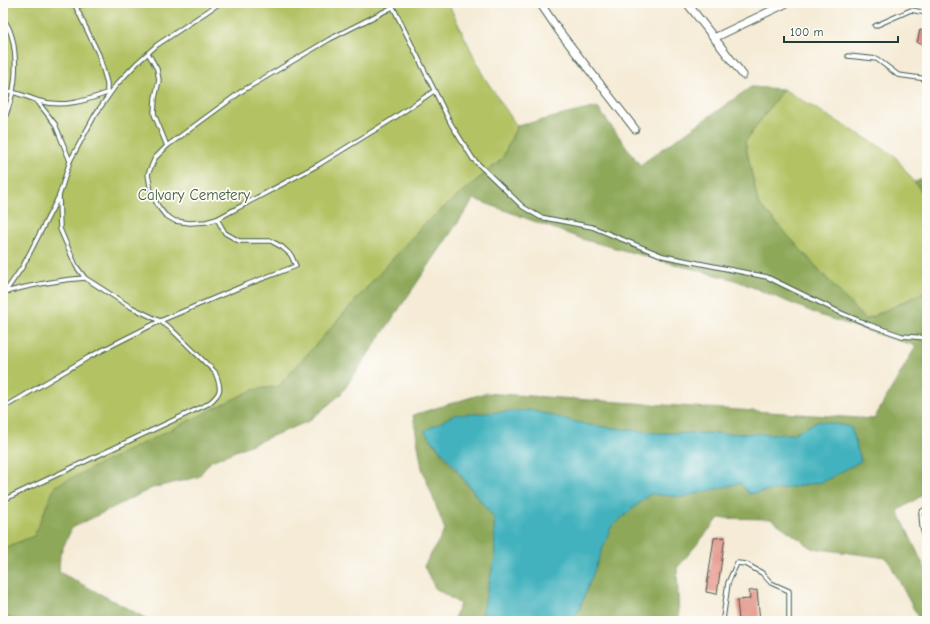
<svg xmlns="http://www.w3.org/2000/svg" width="930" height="624" font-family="'Comic Neue',sans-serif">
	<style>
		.green { fill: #b3c264; stroke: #69804c }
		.forest { fill: #8ea85a; stroke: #567247 }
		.water { fill: #43b2be; stroke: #317879 }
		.building { fill: #e39185 }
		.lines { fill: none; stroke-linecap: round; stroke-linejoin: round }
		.lane-casing { stroke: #3f574c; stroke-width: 5.5 }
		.street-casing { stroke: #3f574c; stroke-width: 9 }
		.lane { stroke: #fff; stroke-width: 3.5 }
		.street { stroke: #fff; stroke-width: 7 }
		.rail-casing { stroke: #1f3d34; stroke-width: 4 }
		.rail { stroke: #fdfcf7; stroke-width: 2.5; stroke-dasharray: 8; stroke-linecap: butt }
		.labels { text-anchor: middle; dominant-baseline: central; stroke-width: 3.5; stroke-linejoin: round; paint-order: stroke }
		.park-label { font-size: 15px; fill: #445e40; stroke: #fdfcf7 }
	</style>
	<rect width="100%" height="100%" fill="#fdfcf7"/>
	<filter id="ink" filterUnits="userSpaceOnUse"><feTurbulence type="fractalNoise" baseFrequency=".025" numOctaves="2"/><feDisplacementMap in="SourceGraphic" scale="8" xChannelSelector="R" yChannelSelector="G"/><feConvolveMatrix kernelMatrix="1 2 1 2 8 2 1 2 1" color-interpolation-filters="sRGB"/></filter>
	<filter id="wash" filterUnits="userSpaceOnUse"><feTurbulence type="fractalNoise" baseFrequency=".012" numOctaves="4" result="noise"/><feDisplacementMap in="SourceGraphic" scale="16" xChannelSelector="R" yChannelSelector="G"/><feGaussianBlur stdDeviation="0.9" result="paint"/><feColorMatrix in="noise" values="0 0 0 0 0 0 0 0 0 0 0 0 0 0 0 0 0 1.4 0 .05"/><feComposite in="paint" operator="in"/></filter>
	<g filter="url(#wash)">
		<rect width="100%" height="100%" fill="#f5ebd6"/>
		<g class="green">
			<polygon points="3,3 448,3 484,77 517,126 502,159 423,225 279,386 73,496 3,580"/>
			<polygon points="783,89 894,155 927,199 927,291 865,320 758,203 745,142"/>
		</g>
		<g class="forest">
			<polygon points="751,87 783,89 745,142 758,203 865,320 927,291 927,492 898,511 927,573 927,621 920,621 887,558 812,548 771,519 719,518 677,568 679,621 571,621 579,610 611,527 650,494 683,497 740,483 749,494 823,482 861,461 851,427 819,421 792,434 658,433 589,425 530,410 424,431 494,518 495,557 486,596 481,621 453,621 460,604 435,588 424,566 445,530 422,468 413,415 485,393 874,419 916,346 822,316 735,280 585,240 474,199 341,394 309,421 211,461 198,477 152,488 72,528 60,554 59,572 151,621 3,621 3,548 34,536 55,486 252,390 279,386 423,225 502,159 517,126 597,107 640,165"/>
			<polygon points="927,177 927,199 915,182"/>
		</g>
		<polygon class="water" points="530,410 589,425 658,433 792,434 819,421 851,427 861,461 823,482 749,494 740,483 683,497 650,494 611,527 579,610 571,621 481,621 486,596 495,557 494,518 449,460 424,431 454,415"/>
		<g id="blocks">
			<g class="building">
				<polygon points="920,30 927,32 927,45 917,43"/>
				<polygon points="725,537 717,594 706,592 714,538"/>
				<polygon points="757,590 760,621 739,621 737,600 750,599 749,591"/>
			</g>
		</g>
	</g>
	<g filter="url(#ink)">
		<use href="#blocks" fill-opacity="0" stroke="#3f574c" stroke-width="1"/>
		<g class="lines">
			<defs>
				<g id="lane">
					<polyline points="74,3 99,55 107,83 107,93"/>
					<polyline points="391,3 451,124 473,159 523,207 540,217 592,227 663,256 767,277 841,313 870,325 902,336 927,338"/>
					<polyline points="77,7 85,3"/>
					<polyline points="393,7 330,39 242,91 167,146 155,158 148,174 151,192 158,206 165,215 175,221 190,223 206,222 217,219 318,165 391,120 434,91"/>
					<path d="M3,19C17,35 17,70 13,91C11,102 6,114 3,124"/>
					<polyline points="875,26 911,10 927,13"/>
					<polyline points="148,53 157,69 159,80 155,98 154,114 167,146"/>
					<polyline points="848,56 877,59 898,75 927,79"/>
					<path d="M3,90C16,92 27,97 39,101C62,108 85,101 107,93"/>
					<polyline points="37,101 55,124 70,161"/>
					<path d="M5,292C32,285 57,280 85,278"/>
					<polyline points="3,295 23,266 59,196 70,161 95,115 116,85 137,63 157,45 220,3"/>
					<polyline points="3,408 89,357 160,321 243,286 296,266 291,255 282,247 271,241 239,241 225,233 217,219"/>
					<path d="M3,500L208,404C222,393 222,389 215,372L170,328L160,321L129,306L85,278L76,266L60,229L59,196"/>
					<polyline points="927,508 921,512 922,526 927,548"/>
					<polyline points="721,621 723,619 728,583 737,563 746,564 762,573 771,583 789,591 789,621"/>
				</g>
				<g id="street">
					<polyline points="540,3 559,31 635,129"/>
					<polyline points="687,3 743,75"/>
					<polyline points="714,38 787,3"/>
				</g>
			</defs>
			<use href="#lane" class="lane-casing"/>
			<use href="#street" class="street-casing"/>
			<use href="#lane" class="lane"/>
			<use href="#street" class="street"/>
			<defs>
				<polyline id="rail" points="3,615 17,621"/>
			</defs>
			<use href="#rail" class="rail-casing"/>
			<use href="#rail" class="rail"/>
		</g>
	</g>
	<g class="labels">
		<g class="park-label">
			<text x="194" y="195">Calvary Cemetery</text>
		</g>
	</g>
	<rect width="930" height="624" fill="none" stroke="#fdfcf7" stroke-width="16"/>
	<path d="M784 36v6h114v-6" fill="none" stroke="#1f3d34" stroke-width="2"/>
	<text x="790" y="36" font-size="12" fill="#1f3d34" stroke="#fdfcf7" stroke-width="3" paint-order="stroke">100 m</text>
</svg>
